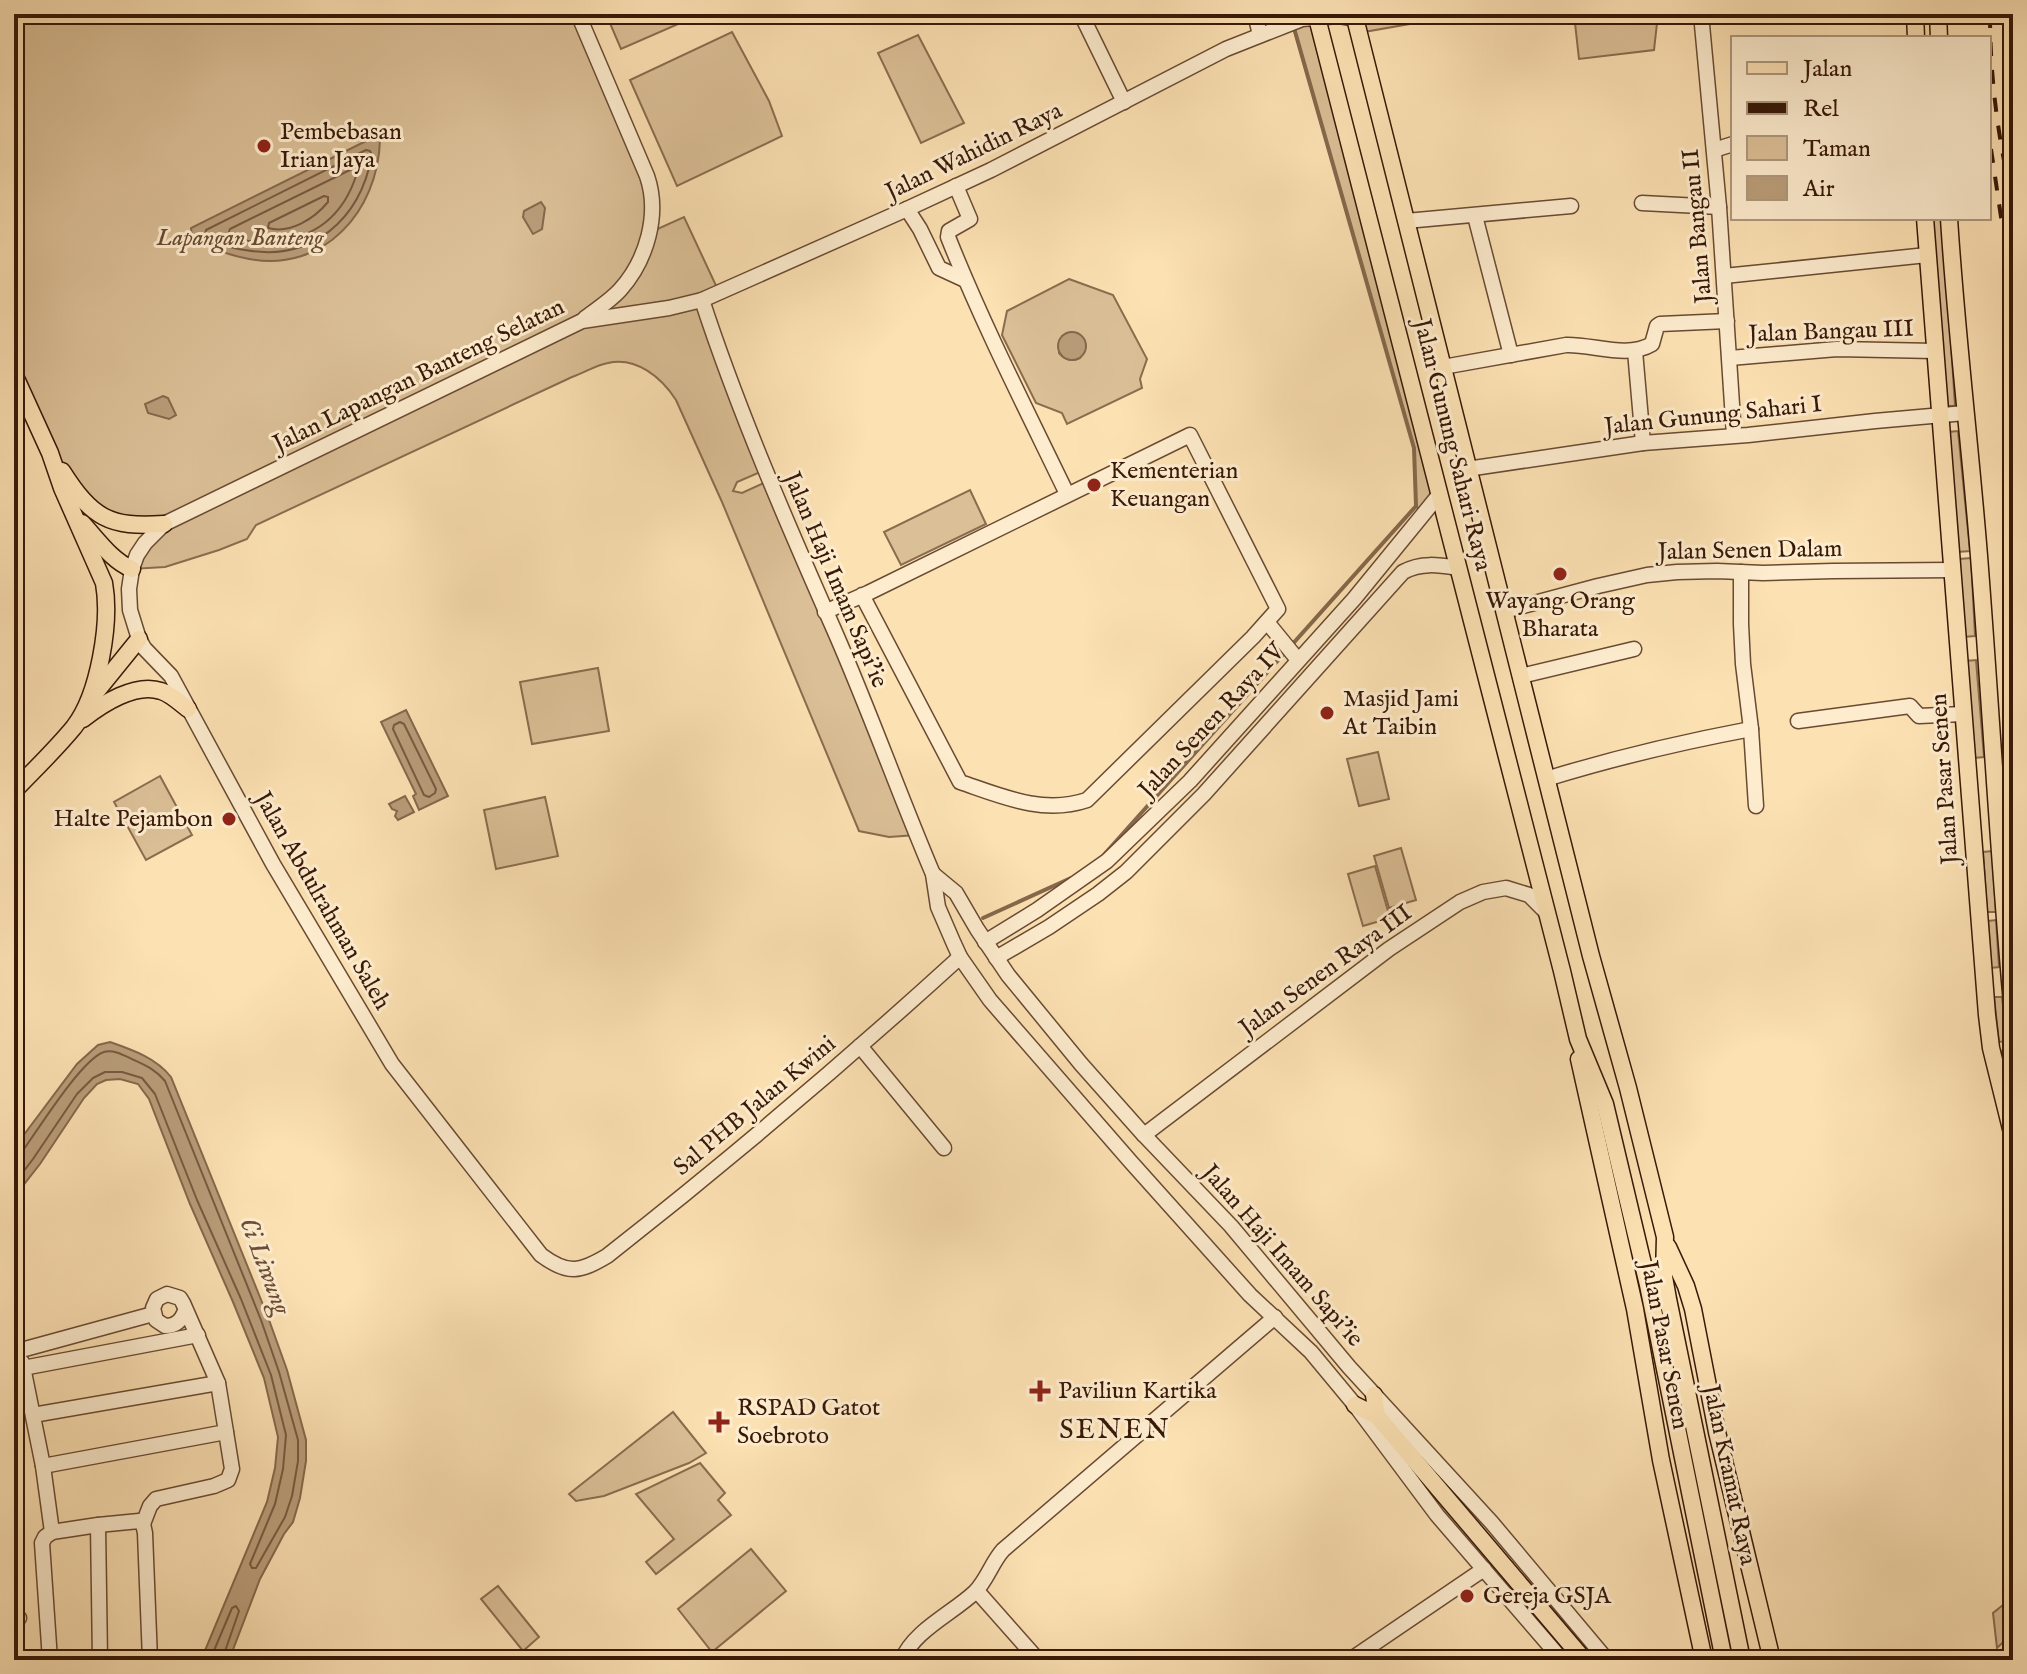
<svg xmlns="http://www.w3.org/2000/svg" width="2027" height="1674" font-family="'IM FELL English',serif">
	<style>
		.green { fill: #dbbf96; stroke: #8a6c4e; stroke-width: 2; fill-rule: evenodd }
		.water { fill: #b99d79; stroke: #85684b; stroke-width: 2 }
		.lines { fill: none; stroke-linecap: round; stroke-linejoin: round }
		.shore { stroke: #785a40; stroke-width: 2 }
		.stream { stroke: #85684b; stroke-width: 4 }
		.minor-casing { stroke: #694a32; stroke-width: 17 }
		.major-casing { stroke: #381807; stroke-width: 19 }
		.minor { stroke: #fdecce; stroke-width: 14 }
		.major { stroke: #fce1b3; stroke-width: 16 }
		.rail { stroke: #381807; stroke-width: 4; stroke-dasharray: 14 14; stroke-linecap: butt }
		.poi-dot { fill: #8f2418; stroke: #fdecce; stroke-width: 3 }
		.labels { text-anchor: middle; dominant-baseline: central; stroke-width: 6; stroke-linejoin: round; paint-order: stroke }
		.poi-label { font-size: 24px; fill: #381807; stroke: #fdecce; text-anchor: start }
		.street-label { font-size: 24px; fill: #381807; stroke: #fdecce }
		.park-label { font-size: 24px; font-style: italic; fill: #694a32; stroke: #fdecce }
		.water-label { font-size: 26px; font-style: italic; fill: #6c4d35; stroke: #fdecce }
		.quarter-label { font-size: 28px; letter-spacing: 2px; fill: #381807; stroke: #fdecce }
	</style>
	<rect width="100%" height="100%" fill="#fce1b3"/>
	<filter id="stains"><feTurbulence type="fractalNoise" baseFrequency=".0025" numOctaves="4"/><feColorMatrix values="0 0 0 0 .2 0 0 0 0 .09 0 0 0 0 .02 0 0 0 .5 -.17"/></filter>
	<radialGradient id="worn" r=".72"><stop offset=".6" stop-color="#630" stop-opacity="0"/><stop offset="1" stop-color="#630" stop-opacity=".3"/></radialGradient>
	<g class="green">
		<path d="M14,14H578L652,189L651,232L684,217L719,292L702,300L765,470L737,482L733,491L742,493L770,480L916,835L889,837L859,831L722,502L676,400C662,378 636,356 608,363C596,365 584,373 572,377L256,525L247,539L219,550L165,567L132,569L163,525L113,522L66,478L14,374Z"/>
		<polygon points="606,14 701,14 621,49"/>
		<polygon points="1255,14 1316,14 1439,495 1423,515 1416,506 1414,448 1292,23 1260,35"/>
		<polygon points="1353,14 1467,14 1358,33"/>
		<polygon points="1574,14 1658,14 1654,50 1579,59"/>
		<polygon points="732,32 769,101 782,136 677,186 630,80"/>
		<polygon points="918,35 964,123 921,143 878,53"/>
		<polygon points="1932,218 1943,218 1955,406 1944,406"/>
		<path d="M1069,279L1113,295L1147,359L1140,379L1142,388L1067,424L1062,413L1036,403L1002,335L1007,311ZM1071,332L1079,335L1086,346L1080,358C1072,362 1065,360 1059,353L1062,336Z"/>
		<polygon points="1958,431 1970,551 1958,552 1948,432"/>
		<polygon points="970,490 986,524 901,565 884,532"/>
		<polygon points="1971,558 1975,636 1963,637 1959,559"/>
		<polygon points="1976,660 1984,757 1974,758 1966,661"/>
		<polygon points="598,668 609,731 532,744 520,682"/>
		<polygon points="1378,752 1389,799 1359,806 1347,759"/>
		<polygon points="160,776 192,835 146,860 114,802"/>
		<polygon points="545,797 558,856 496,869 484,810"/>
		<polygon points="1401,848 1416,900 1389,908 1374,856"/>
		<polygon points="1992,851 1996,912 1987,912 1983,852"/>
		<polygon points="1375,866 1390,918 1363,926 1348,874"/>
		<polygon points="1996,920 1999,967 1991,968 1988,921"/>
		<polygon points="1994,997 2002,997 2007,1041 1999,1042"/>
		<polygon points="2009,1049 2013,1064 2013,1100 2001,1051"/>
		<polygon points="673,1412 706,1453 689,1463 604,1496 576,1501 569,1494"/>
		<polygon points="700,1463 725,1493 718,1500 731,1515 656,1574 646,1562 674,1539 636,1494"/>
		<polygon points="751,1549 786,1591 712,1652 678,1609"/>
		<polygon points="498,1586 539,1637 523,1651 481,1599"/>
		<polygon points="2013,1597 2013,1633 1997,1648 1993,1613"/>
	</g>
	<g class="water">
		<path d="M376,136L380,140C378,211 324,273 249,259C228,255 209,249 192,236L191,228Z"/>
		<polygon points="541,202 545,208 542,229 533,234 523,217 524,211"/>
		<circle cx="1072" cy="346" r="14"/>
		<polygon points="163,396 168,398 176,415 169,419 148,413 145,404"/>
		<polygon points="406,710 448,796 419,810 413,796 416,794 381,722"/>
		<polygon points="405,796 414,812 398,820 395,816 397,811 392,809 389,804"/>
		<path d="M110,1042C133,1050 156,1058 171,1077L268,1317L287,1370L306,1440V1461L300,1498L293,1522L284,1534L260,1579L229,1660H201L267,1502L275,1468L278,1437L264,1378L233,1302L190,1204L149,1099L138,1084L120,1079L106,1080L97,1084L84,1098L40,1164L14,1197V1148L77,1064L98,1045Z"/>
	</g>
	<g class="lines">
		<g class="shore">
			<path d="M366,150L370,151L372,155C360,220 312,262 245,250C231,248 215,244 205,235L206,230Z"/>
			<path d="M355,168L357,173C344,215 315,239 270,242C257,243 240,241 228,234L230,229L352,169Z"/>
			<path d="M324,196L328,197V202C314,219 290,234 268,228L269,223Z"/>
			<polygon points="400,722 404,724 436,789 435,793 429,797 424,795 393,729 394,725"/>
			<path d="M14,1152H20L24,1149C39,1128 82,1059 104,1052C114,1049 125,1056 134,1060C147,1066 156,1070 165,1081L261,1320L279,1372L298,1440V1461L292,1496L285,1517L256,1568H252L250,1564L275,1504L283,1469L286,1435L271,1375L241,1299L197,1200L155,1094L142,1078L122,1072H105L93,1078L77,1094L33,1159L14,1184"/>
			<polyline points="210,1660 232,1608 236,1606 239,1611 222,1660"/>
		</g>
		<g class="stream">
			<polyline points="1101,858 1416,506 1414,448 1294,28"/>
			<polyline points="983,918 1071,878"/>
		</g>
		<defs>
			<g id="minor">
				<path d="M578,14L647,176C660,214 647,260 620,290C610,301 597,309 585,318"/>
				<polyline points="1081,14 1124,102"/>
				<polyline points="1255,14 1260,35"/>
				<polyline points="1701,14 1719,207 1734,435"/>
				<polyline points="1714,150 1733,144"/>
				<path d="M956,186L970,219L949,231L948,237C983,325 1026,409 1067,494"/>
				<polyline points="1642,203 1719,207"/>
				<polyline points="907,209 920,229 939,268 965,280"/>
				<polyline points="1475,216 1511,355"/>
				<polyline points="1406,221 1571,206"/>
				<polyline points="1724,276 1927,255"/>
				<path d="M702,300C739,413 787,523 835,632C870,712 899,794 933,874L938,907L954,944L960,957L990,1000L1130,1161L1250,1295L1311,1352L1355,1405L1437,1515L1562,1660"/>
				<polyline points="1635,351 1643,443"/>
				<polyline points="1730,358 1837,349 1935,351"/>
				<path d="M1443,367L1566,345C1593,344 1627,359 1652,344L1657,326L1660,324L1727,321"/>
				<polyline points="1467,469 1643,443 1748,435 1875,421 1965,413"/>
				<polyline points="1741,572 1741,624 1743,664 1751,729 1756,806"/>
				<polyline points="1504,611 1598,586 1647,575 1677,572 1717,571 1763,573 1833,571 1952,570"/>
				<path d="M825,612L836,607L868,593L1190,435L1278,609L1253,637L1087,800C1043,815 1001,796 960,782L862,595"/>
				<polyline points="1267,622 1298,660"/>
				<polyline points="1521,676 1634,649"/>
				<polyline points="1798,721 1910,706 1919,716 1963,714"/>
				<path d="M1546,779C1614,758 1682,742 1751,729"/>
				<polyline points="933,874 956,893 977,929 1008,975 1081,1064 1144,1135 1231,1226 1349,1367 1492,1523 1607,1660"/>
				<polyline points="985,942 1037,910 1107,861 1190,781 1354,599 1439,495"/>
				<path d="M960,957C846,1061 728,1161 607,1256C580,1272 568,1275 541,1255L392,1064L273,864L171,676L144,648L139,639L130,610L129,589L132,569L137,555L145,543L164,524L582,321L669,308L702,300L907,209L991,170L1226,49L1302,19L1338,16L1355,19"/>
				<path d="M996,958L1049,927L1098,894L1126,872L1204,794L1403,572C1421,562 1439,565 1458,568"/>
				<polyline points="860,1046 944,1148"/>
				<polyline points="1144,1135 1389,949 1460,902 1483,892 1506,888 1529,895 1545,911"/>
				<polyline points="14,1352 153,1314"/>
				<path d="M22,1362L43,1466L226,1432L218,1383L183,1303L180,1298L167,1294L157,1299L153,1308L156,1320L165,1326C176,1326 181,1321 185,1311"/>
				<polyline points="23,1368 198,1335"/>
				<polyline points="33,1415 218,1383"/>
				<polyline points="43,1466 52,1532 45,1537 42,1543 50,1660"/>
				<polyline points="143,1524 150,1506 156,1499 214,1486 228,1480 232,1469 226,1432"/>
				<polyline points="98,1525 100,1660"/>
				<polyline points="52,1532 98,1525 139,1521 143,1524 145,1533 150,1660"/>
				<polyline points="977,1591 1038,1660"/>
				<polyline points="14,1618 19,1618"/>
				<path d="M902,1660C913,1631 953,1613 975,1592C987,1580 992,1562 1003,1550L1275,1317"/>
				<polyline points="1350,1660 1484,1569"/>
			</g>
			<g id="major">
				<polyline points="1316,14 1562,971 1578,1039 1605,1104 1648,1285 1724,1660"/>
				<polyline points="1354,14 1591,956 1628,1088 1665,1237 1664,1277 1668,1299 1742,1660"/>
				<polyline points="1915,14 1916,38"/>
				<polyline points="1938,14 1939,38"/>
				<polyline points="1925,218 1987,1015 1991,1048 2013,1137"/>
				<path d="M1949,218C1956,331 1970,443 1979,556C1991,709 1999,863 2013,1015"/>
				<path d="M14,374L50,453L62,488L104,583C111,622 99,695 74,727C56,749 34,770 14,791"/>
				<path d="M62,471C92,518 109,528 164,524"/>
				<path d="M82,523C97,539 112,561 132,569"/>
				<polyline points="92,697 139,639"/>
				<path d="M83,719C102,704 136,682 161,691C171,694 180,703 188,709"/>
				<polyline points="1579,1059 1635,1309 1661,1460 1704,1660"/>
				<polyline points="1668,1247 1686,1286 1693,1309 1717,1432 1772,1660"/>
				<polyline points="1374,1395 1377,1416"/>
				<polyline points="1355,1405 1377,1416 1584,1660"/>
				<polyline points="2004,1660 2013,1651"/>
			</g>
		</defs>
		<use href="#minor" class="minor-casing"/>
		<use href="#major" class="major-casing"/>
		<use href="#minor" class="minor"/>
		<use href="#major" class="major"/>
		<g class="rail">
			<path d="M1990,14C1990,78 1998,140 2013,202"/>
			<polyline points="1991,149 2001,217 2013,254"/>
		</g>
	</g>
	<g class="poi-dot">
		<circle cx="264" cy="146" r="8"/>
		<circle cx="1094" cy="485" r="8"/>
		<circle cx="1560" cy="574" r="8"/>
		<circle cx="1327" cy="713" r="8"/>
		<circle cx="229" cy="819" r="8"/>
		<path d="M1036 1379h8v8h8v8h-8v8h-8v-8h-8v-8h8z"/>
		<path d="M715 1410h8v8h8v8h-8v8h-8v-8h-8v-8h8z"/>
		<circle cx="1467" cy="1596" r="8"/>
	</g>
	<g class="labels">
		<g class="poi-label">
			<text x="280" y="132">Pembebasan<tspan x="280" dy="28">Irian Jaya</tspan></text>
			<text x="1110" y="471">Kementerian<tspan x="1110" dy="28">Keuangan</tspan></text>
			<text x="1560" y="601" text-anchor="middle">Wayang Orang<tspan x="1560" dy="28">Bharata</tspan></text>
			<text x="1343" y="699">Masjid Jami<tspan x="1343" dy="28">At Taibin</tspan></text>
			<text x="213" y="819" text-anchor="end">Halte Pejambon</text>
			<text x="1058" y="1391">Paviliun Kartika</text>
			<text x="737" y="1408">RSPAD Gatot<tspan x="737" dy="28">Soebroto</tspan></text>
			<text x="1483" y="1596">Gereja GSJA</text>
		</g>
		<g class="street-label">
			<text transform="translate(974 152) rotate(-26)">Jalan Wahidin Raya</text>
			<text transform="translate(1698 226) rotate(-95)">Jalan Bangau II</text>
			<text transform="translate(1831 332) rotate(-2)">Jalan Bangau III</text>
			<text transform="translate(419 376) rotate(-26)">Jalan Lapangan Banteng Selatan</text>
			<text transform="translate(1713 416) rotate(-6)">Jalan Gunung Sahari I</text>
			<text transform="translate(1452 445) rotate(76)">Jalan Gunung Sahari Raya</text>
			<text transform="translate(1750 551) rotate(-1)">Jalan Senen Dalam</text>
			<text transform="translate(835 580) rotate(67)">Jalan Haji Imam Sapi'ie</text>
			<text transform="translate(1212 721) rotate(-47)">Jalan Senen Raya IV</text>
			<text transform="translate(1945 779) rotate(-94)">Jalan Pasar Senen</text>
			<text transform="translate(322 901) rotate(60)">Jalan Abdulrahman Saleh</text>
			<text transform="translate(1326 971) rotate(-36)">Jalan Senen Raya III</text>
			<text transform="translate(755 1106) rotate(-40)">Sal PHB Jalan Kwini</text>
			<text transform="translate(1282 1256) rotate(49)">Jalan Haji Imam Sapi'ie</text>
			<text transform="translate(1664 1345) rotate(79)">Jalan Pasar Senen</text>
			<text transform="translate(1729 1475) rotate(78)">Jalan Kramat Raya</text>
		</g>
		<g class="park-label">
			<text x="240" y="238">Lapangan Banteng</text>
		</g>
		<g class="water-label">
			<text transform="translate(265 1266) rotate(69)">Ci Liwung</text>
		</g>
		<g class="quarter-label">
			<text x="1115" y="1430">SENEN</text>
		</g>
	</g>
	<rect width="2027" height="1674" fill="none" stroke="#fce1b3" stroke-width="48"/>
	<rect x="16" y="16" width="1995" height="1642" fill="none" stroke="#381807" stroke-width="4"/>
	<rect x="24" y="24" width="1979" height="1626" fill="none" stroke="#381807" stroke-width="2"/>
	<rect x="1731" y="36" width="260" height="184" fill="#fdecce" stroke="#ae977e" stroke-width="2"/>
	<rect x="1747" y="62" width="40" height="12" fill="#fce1b3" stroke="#ae977e" stroke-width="2"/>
	<text x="1803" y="76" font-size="24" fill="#381807">Jalan</text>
	<rect x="1747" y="102" width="40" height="12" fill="#381807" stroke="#ae977e" stroke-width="2"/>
	<text x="1803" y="116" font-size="24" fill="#381807">Rel</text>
	<rect x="1747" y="136" width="40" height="24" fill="#dbbf96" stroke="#ae977e" stroke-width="2"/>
	<text x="1803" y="156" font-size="24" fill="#381807">Taman</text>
	<rect x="1747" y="176" width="40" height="24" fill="#b99d79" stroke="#ae977e" stroke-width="2"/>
	<text x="1803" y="196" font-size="24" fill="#381807">Air</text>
	<rect width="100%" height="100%" filter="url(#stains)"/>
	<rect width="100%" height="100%" fill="url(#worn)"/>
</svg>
